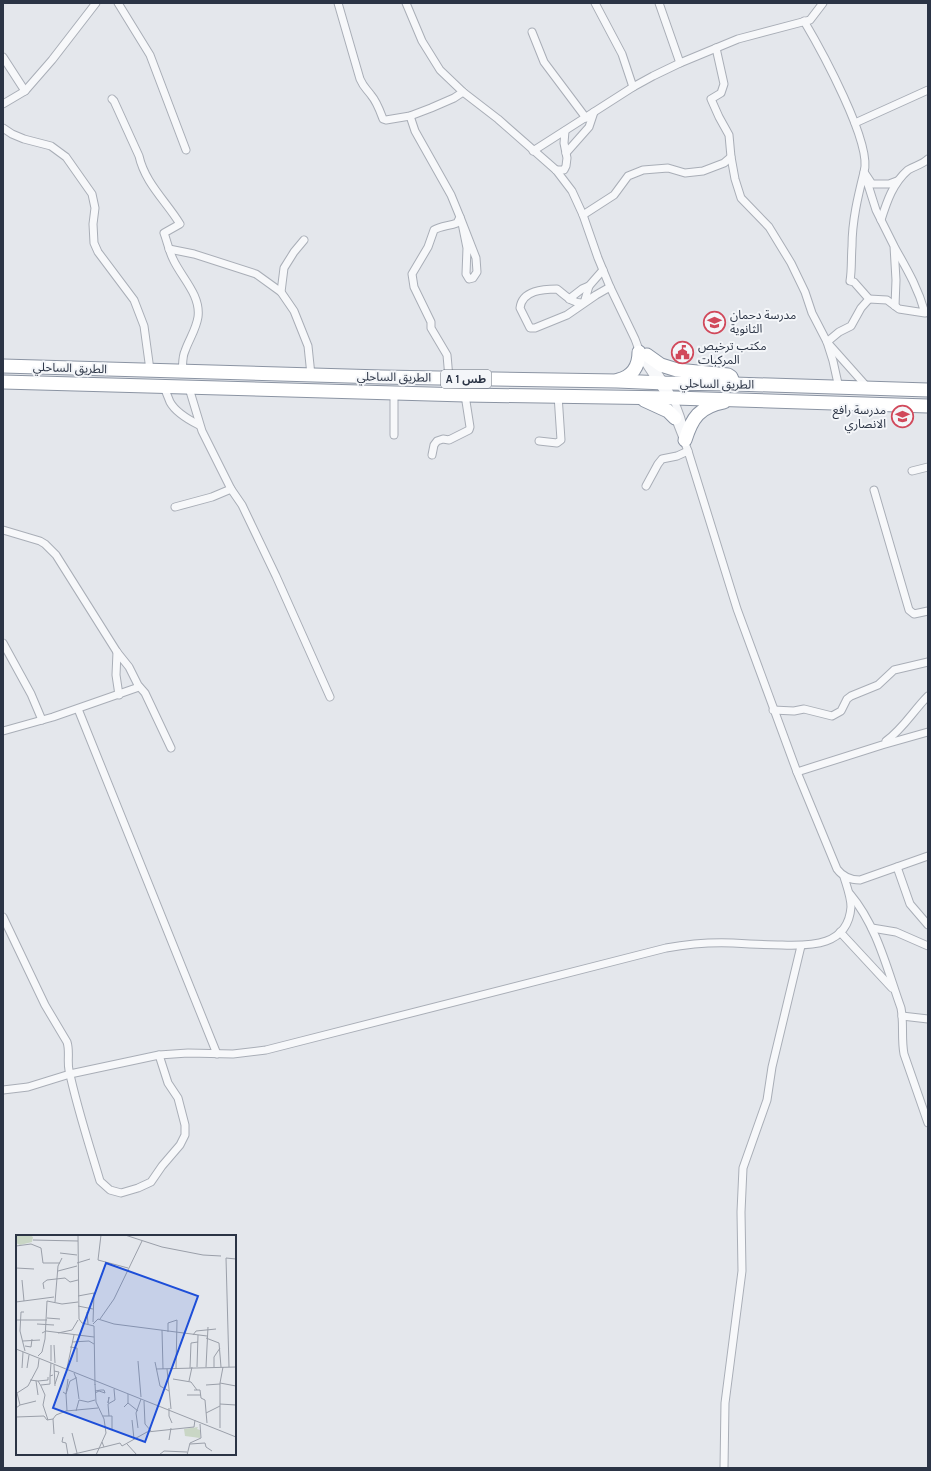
<svg xmlns="http://www.w3.org/2000/svg" width="931" height="1471" font-family="Karla,'Noto Sans Arabic',sans-serif">
	<style>
		.lines { fill: none; stroke-linecap: round; stroke-linejoin: round }
		.street-casing { stroke: #a9aeb7; stroke-width: 9 }
		.highway-casing { stroke: #8b94a3; stroke-width: 15 }
		.street { stroke: #f7f8fa; stroke-width: 7 }
		.highway { stroke: #fff; stroke-width: 13 }
		.labels { text-anchor: middle; dominant-baseline: central; stroke-width: 4; stroke-linejoin: round; paint-order: stroke }
		.shield { fill: #f4f6f9; stroke: #676e7b; stroke-width: 1 }
		.shield-label { font-size: 11px; font-weight: bold; fill: #2b3445 }
		.poi-label { font-size: 12px; fill: #2b3445; stroke: #f4f6f9; text-anchor: start }
		.street-label { font-size: 12px; fill: #2b3445; stroke: #f4f6f9 }
		.inset-road { fill: none; stroke: #9a9fa9; stroke-width: 1 }
		.view { fill: #1d4ed8; fill-opacity: 0.15; stroke: #1d4ed8; stroke-width: 2 }
		.inset-edge { fill: none; stroke: #2b3445; stroke-width: 2 }
	</style>
	<rect width="100%" height="100%" fill="#e4e7ec"/>
	<g class="lines">
		<defs>
			<g id="street">
				<polyline points="118,3 150,55 186,150"/>
				<path d="M338,3L360,79C364,88 366,88 371,95C377,102 380,111 383,119L386,120L410,116L431,108L454,98L463,92"/>
				<polyline points="406,3 422,41 440,70 463,92 498,119 556,170 572,191 583,215 598,258 610,287 635,339 642,358 668,398"/>
				<polyline points="595,3 622,54 633,87"/>
				<polyline points="659,3 680,63"/>
				<path d="M804,21C820,48 873,144 864,172L872,184H889L897,181"/>
				<polyline points="532,32 544,62 586,118"/>
				<polyline points="3,57 25,91"/>
				<path d="M112,99L114,101L139,156C145,183 166,201 180,224L164,233C167,241 169,251 173,259C181,277 201,295 198,317C196,330 189,339 185,351C182,357 183,365 182,372"/>
				<polyline points="3,104 25,91 52,60 96,3"/>
				<path d="M410,116L415,131L451,195L460,217L457,223C449,226 441,226 434,230L428,247L412,274L414,287L431,322V328L447,355L449,378"/>
				<polyline points="855,123 928,90"/>
				<polyline points="3,128 12,134 24,139 51,146 66,157 92,194 95,208 93,224 94,243 98,252 134,300 144,326 150,370"/>
				<polyline points="533,151 633,87 653,76 680,63 738,39 810,20 823,3"/>
				<polyline points="566,153 589,127 594,112"/>
				<polyline points="731,157 735,179 741,198 769,227 791,263 805,292 812,313 827,342 833,361 839,388"/>
				<polyline points="556,170 564,170 566,166 567,158 564,143 565,131"/>
				<polyline points="583,215 614,195 628,176 643,170 668,168 685,173 703,171 724,163 731,157 729,135 719,117 711,99 721,93 724,84 716,48"/>
				<polyline points="460,217 476,258 477,272 473,278 469,279 466,274 467,248 462,223"/>
				<path d="M881,220C887,201 893,183 908,170C914,166 922,165 928,159"/>
				<polyline points="304,240 294,252 284,268 281,292 294,311 308,346 311,375"/>
				<polyline points="169,249 194,254 256,274 281,292"/>
				<path d="M603,270L589,286L584,303C573,304 566,296 557,289C544,289 522,290 520,308L530,328H535L567,315L596,295L610,287"/>
				<polyline points="569,299 582,289 589,286"/>
				<path d="M869,299L887,300L899,309L925,313C918,288 908,271 895,248"/>
				<path d="M651,362C667,387 680,406 685,435"/>
				<path d="M164,387C166,392 168,397 170,402C176,413 189,420 199,425"/>
				<polyline points="189,388 202,431 231,489 242,505 276,576 330,697"/>
				<path d="M868,388L827,342L839,332L851,326L861,308L869,299L854,282L850,281C852,269 851,258 852,246C852,221 858,196 864,172L876,210L894,246L896,280L895,306"/>
				<polyline points="394,393 394,435"/>
				<path d="M674,415L688,451L737,609L797,772L837,869C843,877 850,880 860,880L928,856"/>
				<polyline points="539,441 557,443 561,440 558,395"/>
				<polyline points="432,455 434,445 437,441 443,439 449,440 469,430 470,427 465,395"/>
				<polyline points="912,471 928,467"/>
				<polyline points="646,486 658,464 662,459 677,456 688,451"/>
				<polyline points="874,490 909,610 914,614 928,611"/>
				<polyline points="175,507 212,497 231,489"/>
				<polyline points="3,530 40,541 45,544 56,555 117,652 129,667 138,685 145,693 171,748"/>
				<polyline points="3,643 31,694 42,720"/>
				<polyline points="117,652 116,675 119,695"/>
				<polyline points="78,709 217,1054"/>
				<polyline points="773,710 794,711 804,709 832,716 841,711 847,699 851,696 878,685 894,670 928,662"/>
				<polyline points="3,731 53,717 139,687"/>
				<path d="M886,741C903,729 913,711 928,696"/>
				<polyline points="797,772 882,745 928,732"/>
				<polyline points="897,867 910,904 928,925"/>
				<path d="M850,894C877,926 887,969 901,1008C904,1023 901,1038 904,1054L928,1123"/>
				<path d="M3,917L45,1005L67,1042C70,1051 67,1061 69,1070C77,1108 89,1144 100,1181L110,1190L121,1193L138,1188L151,1182L162,1166L180,1145L185,1135V1125L178,1098L168,1083L159,1055"/>
				<polyline points="872,928 896,932 928,946"/>
				<polyline points="840,932 892,988"/>
				<polyline points="902,1016 928,1019"/>
				<path d="M3,1090L28,1087L70,1074L159,1055L188,1053L233,1054L266,1050L666,948C688,944 710,942 733,943C749,944 766,945 782,945C811,946 848,946 851,907C851,897 847,887 844,877"/>
				<polyline points="724,1468 725,1403 742,1271 741,1212 743,1168 767,1100 772,1067 801,946"/>
			</g>
			<g id="highway">
				<polyline points="647,355 661,365 677,370 728,375 731,377 734,384"/>
				<polyline points="3,366 382,377 617,381 665,383 734,384 928,390"/>
				<path d="M618,380C632,377 639,366 639,352"/>
				<polyline points="3,382 465,395 674,398 928,406"/>
				<polyline points="644,400 668,411 675,418"/>
				<path d="M685,440C692,418 699,407 724,402"/>
			</g>
		</defs>
		<use href="#street" class="street-casing"/>
		<use href="#highway" class="highway-casing"/>
		<use href="#street" class="street"/>
		<use href="#highway" class="highway"/>
	</g>
	<defs>
		<symbol id="school-ring" viewBox="-11 -11 22 22"><circle r="9.5" fill="#f4f6f9" stroke="#d1495b" stroke-width="1.5"/><path d="M0-5L7-2L0 1L-7-2ZM-4 1L0 2.5L4 1V4Q0 6-4 4Z" fill="#d1495b"/></symbol>
		<symbol id="civic-ring" viewBox="-11 -11 22 22"><circle r="9.5" fill="#f4f6f9" stroke="#d1495b" stroke-width="1.5"/><path d="M-.6-6.5H3V-4.5H.6V-3L4-1V1h2V6H-6V1h2V-1L-.6-3ZM-1.2 2.5V6h2.4V2.5Z" fill="#d1495b"/></symbol>
	</defs>
	<g fill-rule="evenodd">
		<use href="#school-ring" x="702" y="310" width="25" height="25"/>
		<use href="#civic-ring" x="670" y="340" width="25" height="25"/>
		<use href="#school-ring" x="890" y="404" width="25" height="25"/>
	</g>
	<g class="labels">
		<rect class="shield" x="441" y="370" width="50" height="18" rx="3"/>
		<g class="shield-label">
			<text x="466" y="379">A 1 طس</text>
		</g>
		<g class="poi-label">
			<text x="730" y="315">مدرسة دحمان<tspan x="730" dy="14">الثانوية</tspan></text>
			<text x="698" y="346">مكتب ترخيص<tspan x="698" dy="14">المركبات</tspan></text>
			<text x="886" y="410" text-anchor="end">مدرسة رافع<tspan x="886" dy="14">الانصاري</tspan></text>
		</g>
		<g class="street-label">
			<text transform="translate(70 368) rotate(2)">الطريق الساحلي</text>
			<text transform="translate(394 377) rotate(1)">الطريق الساحلي</text>
			<text transform="translate(717 384) rotate(1)">الطريق الساحلي</text>
		</g>
	</g>
	<g transform="translate(16 1235)">
		<rect width="220" height="220" fill="#e4e7ec"/>
		<path d="M0,0H14L17,2L16,7L4,10L0,8ZM182,192L181,194L184,195V203L169,201L168,194Z" fill="#c9d6c5"/>
		<path class="inset-road" d="M62,0L63,84L66,88L78,91L79,150M85,0L82,25L112,33M109,0L146,12L187,20L205,21M17,5L62,6M0,11L15,9L25,13L27,28H44M44,18L61,20M61,28L74,24M0,33L18,34M42,36L61,31M6,45L8,66M28,54L27,48L31,45L49,43L54,47L62,45M62,61L78,58L77,87M31,66L46,69L62,67M0,67L38,62M39,67L42,31L46,23M62,71L77,74M8,77H5L4,96L9,116M71,77L72,89M31,83L44,84M84,84L98,64L126,6M0,85H31M21,89L38,90M77,89L82,84L98,89L191,101M146,95L147,134M152,97V88L161,85L160,134M26,98L30,96L78,102M42,98L56,95L62,85M177,100L180,96L200,94M190,103L203,108L205,132M7,106L24,105M56,107L73,106L78,109M38,110L39,128M9,111L15,112L16,104M54,112L61,113V127M0,114L220,202M22,121L26,117L29,104L31,66M35,126V110M122,126L125,162M139,127L144,151L153,156M38,130L39,151M181,132L182,100M190,132L192,92M198,132V122L204,113M213,132L210,23L220,24M6,133L7,117M11,133L13,120M51,133L58,100M174,133L175,108L182,107M140,134L220,132M151,134L155,174M38,136L43,137L39,149M34,141L35,128M60,142L63,164M52,144L50,159L54,146L60,143L58,138M157,144L175,147L181,155M14,145L22,146L25,151L29,160L27,170L32,185M20,146L22,160M22,146L32,145V142M173,146L176,132M204,148L220,151M79,149L80,167L88,184L90,198L80,220M25,150L34,149V141L37,140M190,150L204,149M178,155H184L185,163L189,165L191,188M79,156L85,155H88L89,158L83,156L79,158M47,157L50,159L51,176M171,160H185M128,166L129,189L135,196M92,168L93,162L92,168M112,168L122,176M204,169L220,170M4,170L20,166M108,172L112,168V159M0,173L4,170L1,158L12,151L22,132L23,124M153,173V181L156,188M60,176L63,165L72,167L79,165M190,178L204,171M87,181H96V195M93,181L92,169L99,165L98,154M0,182L28,181L31,185L37,184M116,185L118,204M122,193L120,178L125,164M204,193V148L207,132M56,198L61,218M38,199L37,184L40,180L50,176L82,173M47,202L46,207L50,208L52,220M153,205L155,193M86,207L88,212L104,208L106,211L131,197L178,192L179,185M111,209L121,220M174,209L189,208L190,212L196,216M54,220L88,212M143,220L148,216L171,217M171,220L174,208L185,203L184,189"/>
		<path class="view" d="M90,28L182,61L129,207L37,173Z"/>
		<rect width="220" height="220" class="inset-edge"/>
	</g>
	<rect width="931" height="1471" fill="none" stroke="#2b3445" stroke-width="8"/>
</svg>
